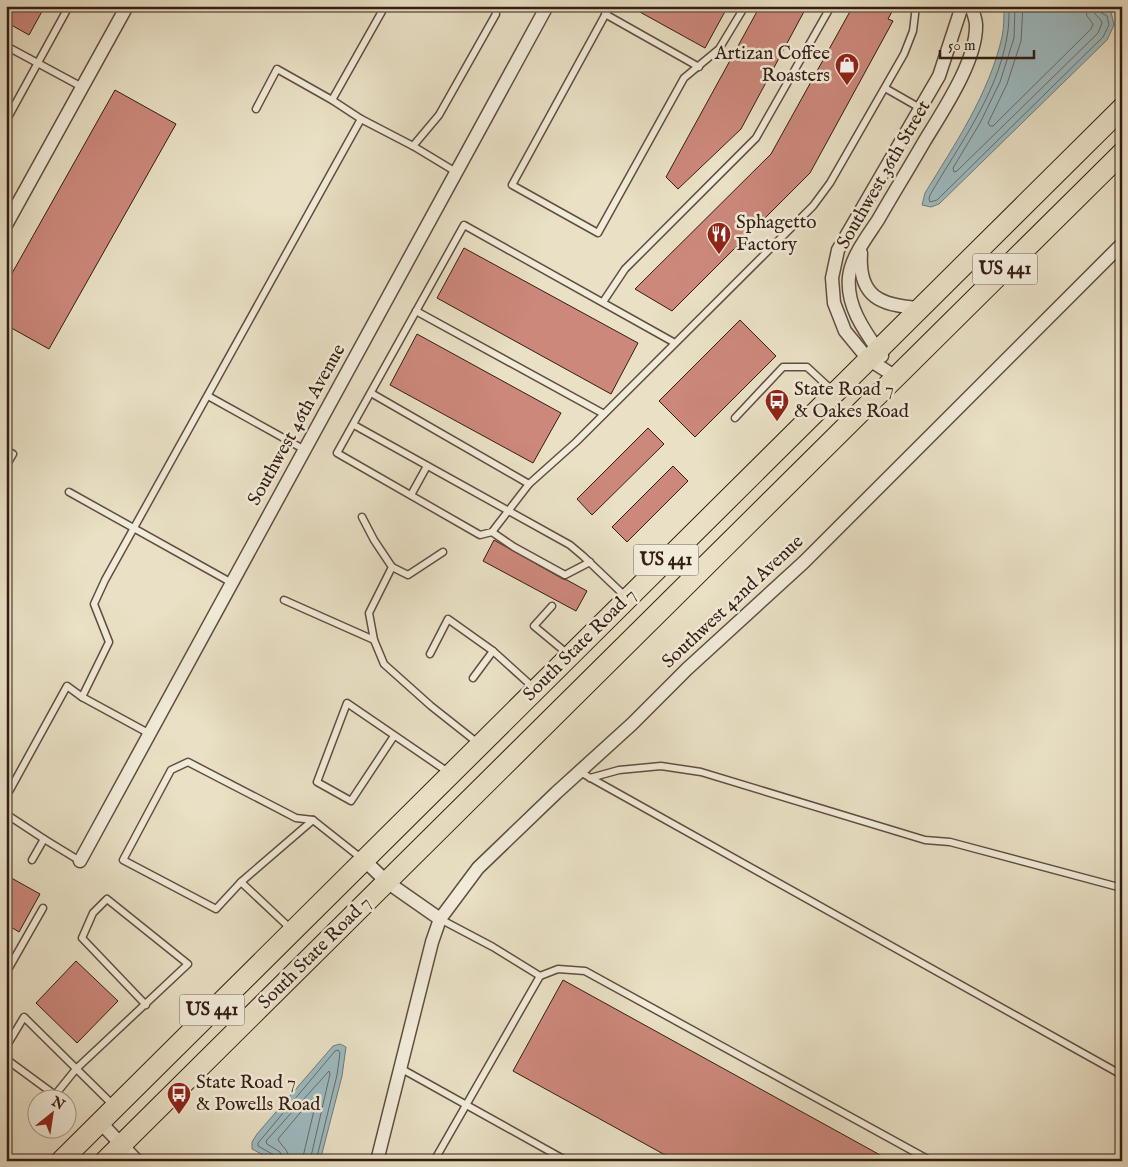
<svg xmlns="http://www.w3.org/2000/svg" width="1128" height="1167" font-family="'IM FELL English',serif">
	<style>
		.water { fill: #9dbac0; stroke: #737b7a }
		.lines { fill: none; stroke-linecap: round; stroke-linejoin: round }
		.shore { stroke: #686c69; stroke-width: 1 }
		.building { fill: #cc887b; stroke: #331d12 }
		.lane-casing { stroke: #604e3f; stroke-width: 9 }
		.street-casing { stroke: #604e3f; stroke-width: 15 }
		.primary-casing { stroke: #331d12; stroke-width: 22 }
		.lane { stroke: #f1ebd9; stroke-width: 6 }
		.street { stroke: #f1ebd9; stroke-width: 12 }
		.primary { stroke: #e9e0c5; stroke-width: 20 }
		.labels { text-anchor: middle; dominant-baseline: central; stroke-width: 5; stroke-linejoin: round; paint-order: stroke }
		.shield { fill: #f1ebd9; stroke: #6c5b4e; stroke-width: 1 }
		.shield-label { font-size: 18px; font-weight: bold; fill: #331d12 }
		.poi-label { font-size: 19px; fill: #331d12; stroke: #f1ebd9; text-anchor: start }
		.street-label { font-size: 19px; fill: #331d12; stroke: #f1ebd9 }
	</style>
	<rect width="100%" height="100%" fill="#e9e0c5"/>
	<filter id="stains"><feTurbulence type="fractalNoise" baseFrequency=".004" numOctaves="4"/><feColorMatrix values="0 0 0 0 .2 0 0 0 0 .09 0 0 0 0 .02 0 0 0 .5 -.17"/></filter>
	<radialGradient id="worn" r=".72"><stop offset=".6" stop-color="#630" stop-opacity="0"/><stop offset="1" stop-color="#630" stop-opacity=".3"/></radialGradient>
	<g class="water">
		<path d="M1004,6H1100L1111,12L1114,25L1107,40L939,204L931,207L922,205L925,193C955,144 989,94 1002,37C1004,27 1004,16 1004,6Z"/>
		<polygon points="340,1044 346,1047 342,1076 320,1161 274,1161 252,1149 252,1142 257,1134 333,1046"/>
	</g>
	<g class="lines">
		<g class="shore">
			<path d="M1009,6C1009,16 1009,27 1007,37C997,95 959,145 930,195L929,199L930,202L937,200L1103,37L1109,25L1107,16L1100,12L1098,6"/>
			<path d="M1015,6L1014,38L1000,82L980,123L953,168L954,172L957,171L1098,33L1102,23C1100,16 1092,15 1092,6"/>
			<polyline points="1023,6 1021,41 1007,84 988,123 990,126 993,126 1091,29 1093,24 1087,16 1085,6"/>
			<polyline points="276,1161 274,1155 258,1146 258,1143 335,1051 338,1050 340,1053 337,1075 316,1161"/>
			<polyline points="282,1161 280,1152 267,1144 266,1141 329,1071 330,1074 310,1161"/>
			<path d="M289,1161C289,1148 281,1147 278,1139L311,1100L314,1099L316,1102L302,1161"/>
		</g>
	</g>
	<g class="building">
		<polygon points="6,6 45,6 29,35 6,22"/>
		<polygon points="629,6 728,6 705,48"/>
		<polygon points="760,6 807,6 741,129 678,189 666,177"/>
		<polygon points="853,6 895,6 888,19 893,21 810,173 672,311 635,289 771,154"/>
		<polygon points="115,90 176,124 49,349 6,325 6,284"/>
		<polygon points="464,248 638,343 611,394 437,298"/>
		<polygon points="740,320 776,356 695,437 659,401"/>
		<polygon points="417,334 561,413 533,463 390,385"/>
		<polygon points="648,428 664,444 592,515 577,499"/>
		<polygon points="673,466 688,481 627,542 612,527"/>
		<polygon points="494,540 563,579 567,580 587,591 576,611 483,561"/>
		<polygon points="6,875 40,894 19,932 6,924"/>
		<polygon points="76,961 118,1001 77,1043 36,1003"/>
		<polygon points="563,980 891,1161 676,1161 513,1071"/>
	</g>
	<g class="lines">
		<defs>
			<g id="lane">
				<polyline points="385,6 332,100 361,119 413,146 439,115 496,14 494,6"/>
				<polyline points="610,6 512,185 598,233 684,78 719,49 745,6"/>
				<polyline points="605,14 699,67"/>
				<polyline points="6,46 82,87"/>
				<polyline points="885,88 920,108"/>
				<polyline points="256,109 277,69 332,100"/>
				<polyline points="6,121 69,6"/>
				<polyline points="413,146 456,172"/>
				<polyline points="603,302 625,269 756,138 831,6"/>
				<polyline points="416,311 604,414"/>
				<polyline points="675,343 464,225 337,453 480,535 492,532 529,484 576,442 813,206 830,183 904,54 913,31 916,6"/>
				<polyline points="371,393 529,484"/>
				<polyline points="208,396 305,450"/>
				<polyline points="735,418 783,367 807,367 834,392"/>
				<polyline points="354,425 570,545 583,556 626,597"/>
				<polyline points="6,450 13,454 6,466"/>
				<polyline points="69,492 232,583"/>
				<polyline points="411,495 427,466"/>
				<polyline points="362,517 374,540 392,567 369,613 374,640 384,664 431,706 479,744"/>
				<polyline points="492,532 514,547 565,575 590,562"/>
				<polyline points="392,567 408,575 443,552"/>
				<polyline points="284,600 374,640"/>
				<polyline points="552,606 534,626 569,655"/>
				<polyline points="430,654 448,619 493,651 535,689"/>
				<polyline points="473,678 493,651"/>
				<polyline points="82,697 150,734"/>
				<polyline points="394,736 351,801 317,782 347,703 448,772"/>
				<polyline points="580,772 1122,1075"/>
				<polyline points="590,778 619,770 661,766 701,772 925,840 950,842 1122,888"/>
				<polyline points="6,797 67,686 82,697 109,642 94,604 105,580 361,119"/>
				<polyline points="6,814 44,839 32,860"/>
				<polyline points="44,839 80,861"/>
				<polyline points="241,882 313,820 361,858"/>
				<polyline points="291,929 241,882 216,909 123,860 171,770 188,762 296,818 313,820"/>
				<polyline points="6,973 43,908"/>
				<polyline points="540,976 558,969 585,971 931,1161"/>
				<polyline points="6,1047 24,1017 114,1106"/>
				<polyline points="6,1059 55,1095 76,1069 188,964 107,899 93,913 82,938 146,1005"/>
				<polyline points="400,1068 567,1161"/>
				<polyline points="6,1140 8,1141 6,1143"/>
				<polyline points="434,1161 540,976 493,947 440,919"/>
			</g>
			<g id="street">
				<polyline points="6,225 127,6"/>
				<path d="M861,253C858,297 881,306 920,308"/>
				<path d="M882,356C866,333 846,307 849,277C851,257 867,237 878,220C893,194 909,168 924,142C942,112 977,61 976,25C976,19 973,12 971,6"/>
				<polyline points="896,377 868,359 845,331 834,303 832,278 838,250 939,76 962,6"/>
				<polyline points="364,860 387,882 440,919 478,868 556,793 632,724 687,669 804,562 1122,244"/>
				<polyline points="80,861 547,6"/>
				<polyline points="100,1122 137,1161"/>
				<polyline points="377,1161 432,942 440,919"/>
			</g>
			<g id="primary">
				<polyline points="61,1161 1122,108"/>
				<polyline points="105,1161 1122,153"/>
			</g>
		</defs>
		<use href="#lane" class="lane-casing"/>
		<use href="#street" class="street-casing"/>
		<use href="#primary" class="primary-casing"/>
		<use href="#lane" class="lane"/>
		<use href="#street" class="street"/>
		<use href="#primary" class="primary"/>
	</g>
	<defs>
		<symbol id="shop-pin" viewBox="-11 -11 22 30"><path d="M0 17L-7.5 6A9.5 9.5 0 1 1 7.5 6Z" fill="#8f2418" stroke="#f1ebd9"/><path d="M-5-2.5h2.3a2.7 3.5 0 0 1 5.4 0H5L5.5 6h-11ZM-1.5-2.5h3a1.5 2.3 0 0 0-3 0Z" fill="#fff"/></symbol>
		<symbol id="restaurant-pin" viewBox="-11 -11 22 30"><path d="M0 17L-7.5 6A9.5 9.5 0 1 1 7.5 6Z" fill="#8f2418" stroke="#f1ebd9"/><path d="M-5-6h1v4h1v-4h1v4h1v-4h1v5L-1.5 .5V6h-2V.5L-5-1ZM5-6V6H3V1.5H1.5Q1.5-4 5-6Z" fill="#fff"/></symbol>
		<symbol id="bus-pin" viewBox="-11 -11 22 30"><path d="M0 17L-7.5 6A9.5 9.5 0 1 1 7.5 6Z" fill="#8f2418" stroke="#f1ebd9"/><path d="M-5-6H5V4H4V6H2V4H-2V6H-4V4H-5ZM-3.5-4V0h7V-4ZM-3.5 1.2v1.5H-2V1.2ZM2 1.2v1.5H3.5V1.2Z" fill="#fff"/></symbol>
	</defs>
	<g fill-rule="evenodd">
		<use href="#shop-pin" x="833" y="51" width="28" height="38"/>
		<use href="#restaurant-pin" x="705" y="220" width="28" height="38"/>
		<use href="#bus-pin" x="763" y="387" width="28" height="38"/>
		<use href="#bus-pin" x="165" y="1080" width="28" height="38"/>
	</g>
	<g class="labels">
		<g class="shield">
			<rect x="972.5" y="253.5" width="65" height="31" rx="4"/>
			<rect x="633.5" y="544.5" width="65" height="31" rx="4"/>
			<rect x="179.5" y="994.5" width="65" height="31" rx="4"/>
		</g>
		<g class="shield-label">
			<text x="1005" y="269">US 441</text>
			<text x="666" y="560">US 441</text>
			<text x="212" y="1010">US 441</text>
		</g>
		<g class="poi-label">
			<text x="830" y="54" text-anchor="end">Artizan Coffee<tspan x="830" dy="22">Roasters</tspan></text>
			<text x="736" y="223">Sphagetto<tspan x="736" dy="22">Factory</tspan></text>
			<text x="794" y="390">State Road 7<tspan x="794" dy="22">&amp; Oakes Road</tspan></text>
			<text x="196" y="1083">State Road 7<tspan x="196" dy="22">&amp; Powells Road</tspan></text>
		</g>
		<g class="street-label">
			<text transform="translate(884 175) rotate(-60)">Southwest 36th Street</text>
			<text transform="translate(297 425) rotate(-61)">Southwest 46th Avenue</text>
			<text transform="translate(733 602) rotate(-43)">Southwest 42nd Avenue</text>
			<text transform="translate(580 645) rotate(-45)">South State Road 7</text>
			<text transform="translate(315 953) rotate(-45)">South State Road 7</text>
		</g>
	</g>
	<rect width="1128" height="1167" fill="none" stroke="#e9e0c5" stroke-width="25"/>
	<rect x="8" y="8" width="1113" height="1152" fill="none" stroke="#331d12" stroke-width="2.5"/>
	<rect x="12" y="12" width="1103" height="1142" fill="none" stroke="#331d12"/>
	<g transform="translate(52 1114) rotate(30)"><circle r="24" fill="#f1ebd9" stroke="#a59989"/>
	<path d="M0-4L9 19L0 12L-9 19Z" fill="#8f2418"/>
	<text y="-8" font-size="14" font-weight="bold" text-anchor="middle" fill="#331d12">N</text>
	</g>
	<path d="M940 50v8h94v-8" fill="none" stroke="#331d12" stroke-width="2.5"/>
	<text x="948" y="50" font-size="15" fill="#331d12" stroke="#f1ebd9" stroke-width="4" paint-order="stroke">50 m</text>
	<rect width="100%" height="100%" filter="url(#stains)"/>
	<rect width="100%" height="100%" fill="url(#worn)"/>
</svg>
